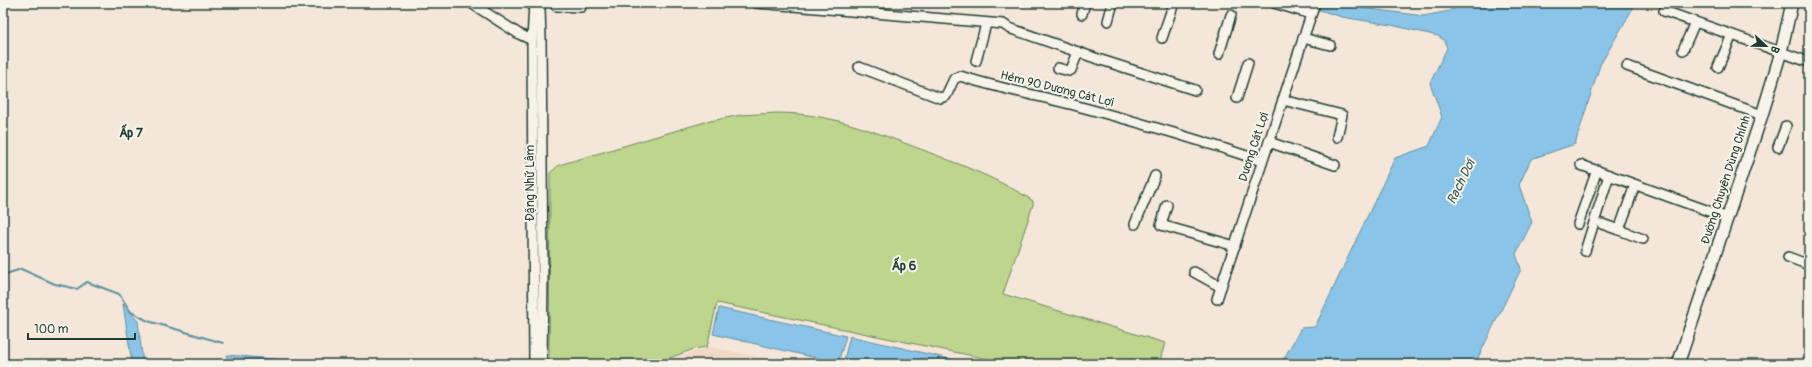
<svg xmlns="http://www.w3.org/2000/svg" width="1812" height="367" font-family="Pangolin,sans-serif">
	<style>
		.built { fill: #f1d9c6 }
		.green { fill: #bdd58c; stroke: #6e8960 }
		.water { fill: #8ac5e9; stroke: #5f8fa1 }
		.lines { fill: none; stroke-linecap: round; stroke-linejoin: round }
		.stream { stroke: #5f8fa1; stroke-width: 2 }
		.minor-casing { stroke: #1f3d34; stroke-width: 12 }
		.tertiary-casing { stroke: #1f3d34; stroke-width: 14 }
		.minor { stroke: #f7f3e8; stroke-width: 9 }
		.tertiary { stroke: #f7f3e8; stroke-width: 11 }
		.labels { text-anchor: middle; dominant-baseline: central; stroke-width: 4; stroke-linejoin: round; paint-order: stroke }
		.street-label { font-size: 12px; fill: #1f3d34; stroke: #f7f3e8 }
		.neighbourhood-label { font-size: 13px; font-weight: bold; fill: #1f3d34; stroke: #f7f3e8 }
		.water-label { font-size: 13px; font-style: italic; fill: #345858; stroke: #f7f3e8 }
	</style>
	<rect width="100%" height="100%" fill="#f4e7d9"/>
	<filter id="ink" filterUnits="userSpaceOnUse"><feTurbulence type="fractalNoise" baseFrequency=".025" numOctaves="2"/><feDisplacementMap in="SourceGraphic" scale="8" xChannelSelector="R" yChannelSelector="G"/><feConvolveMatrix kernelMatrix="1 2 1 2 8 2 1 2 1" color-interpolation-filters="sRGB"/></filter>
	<g filter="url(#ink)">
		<polygon class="built" points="710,347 794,364 656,364"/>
		<path class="green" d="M776,113C831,113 872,131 923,150C959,164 994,177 1027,197L1033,201V205L1003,294L1165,343L1159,364H987L988,359L717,303L707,347L694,349L653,364H549L550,173L559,165L705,122L741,115Z"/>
		<g class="water">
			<polygon points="1297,3 1342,3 1362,8 1424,16 1449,11 1462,3 1636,3 1600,65 1575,144 1531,159 1519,185 1532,222 1516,254 1521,269 1475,364 1281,364 1301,328 1315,327 1395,158 1429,146 1442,117 1430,83 1447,48 1444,40 1438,36 1391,25 1342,17"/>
			<polygon points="123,304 138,321 143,364 132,364"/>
			<polygon points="719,308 846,336 838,363 713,334"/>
			<polygon points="850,336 967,363 966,364 843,364"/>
			<polygon points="227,355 333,364 227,364"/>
		</g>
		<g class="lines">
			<polyline class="stream" points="3,275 21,269 55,284 77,289 87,282 119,294 131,312 148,321 223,343"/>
			<defs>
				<g id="minor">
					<polyline points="471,3 519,34 532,40"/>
					<polyline points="534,3 532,40 534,364"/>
					<polyline points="537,3 540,9 541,40 543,277 542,364"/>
					<polyline points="554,3 556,6 581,7"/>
					<polyline points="756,3 1003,24 1009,28 1098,59 1195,90"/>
					<polyline points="1274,3 1311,14"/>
					<polyline points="1664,11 1809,62"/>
					<polyline points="1082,14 1085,3"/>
					<polyline points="1108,21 1113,3"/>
					<polyline points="1162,38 1174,3"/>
					<polyline points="1303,38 1330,45"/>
					<polyline points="1683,50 1695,22"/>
					<polyline points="1219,54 1231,15"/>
					<polyline points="976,61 986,24"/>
					<polyline points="1627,66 1762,115"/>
					<path d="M859,67L940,98L946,96L954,79L960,76C1000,89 1041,96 1081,107C1142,123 1203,141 1262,161"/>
					<polyline points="1718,67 1732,35"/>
					<polyline points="1058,68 1069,71 1071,70 1078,52"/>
					<polyline points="1237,98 1248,63"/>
					<polyline points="1283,100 1342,115 1337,137"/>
					<polyline points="1269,142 1335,165"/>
					<polyline points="1778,147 1786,126"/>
					<polyline points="1581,165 1728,218"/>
					<polyline points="1167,205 1161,225 1235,246"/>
					<polyline points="1135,224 1155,176"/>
					<polyline points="1578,224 1597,170"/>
					<polyline points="1602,224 1619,230 1635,185"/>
					<polyline points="1619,230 1643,239"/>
					<polyline points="1585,251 1609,175"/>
					<polyline points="1788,257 1809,265"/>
					<polyline points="1194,272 1221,287"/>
					<polyline points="1217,299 1315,3"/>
				</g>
				<polyline id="tertiary" points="1678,364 1762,115 1781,52 1792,3"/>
			</defs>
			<use href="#minor" class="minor-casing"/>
			<use href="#tertiary" class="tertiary-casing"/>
			<use href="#minor" class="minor"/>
			<use href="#tertiary" class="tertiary"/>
		</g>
	</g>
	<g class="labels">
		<g class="street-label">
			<text transform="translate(1057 89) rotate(14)">Hẻm 90 Dương Cát Lợi</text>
			<text transform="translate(1254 147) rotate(-72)">Dương Cát Lợi</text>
			<text transform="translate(1726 180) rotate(-72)">Đường Chuyên Dùng Chính</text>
			<text transform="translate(530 183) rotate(-90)">Đặng Nhữ Lâm</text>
		</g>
		<g class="neighbourhood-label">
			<text x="131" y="133">Ấp 7</text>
			<text x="904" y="266">Ấp 6</text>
		</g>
		<g class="water-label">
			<text transform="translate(1461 182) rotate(-64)">Rạch Dơi</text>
		</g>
	</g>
	<rect width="1812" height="367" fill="none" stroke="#f7f3e8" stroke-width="16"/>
	<rect x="8" y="8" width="1796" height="351" fill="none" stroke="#1f3d34" stroke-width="1.5" filter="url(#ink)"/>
	<g transform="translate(1766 46) rotate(112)" stroke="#f7f3e8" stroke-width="3" paint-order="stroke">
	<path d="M0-3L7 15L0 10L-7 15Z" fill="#1f3d34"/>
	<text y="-6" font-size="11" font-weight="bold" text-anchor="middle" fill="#1f3d34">B</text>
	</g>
	<path d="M28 333v6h107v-6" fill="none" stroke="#1f3d34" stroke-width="2"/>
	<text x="34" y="333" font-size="12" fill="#1f3d34" stroke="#f7f3e8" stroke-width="3" paint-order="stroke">100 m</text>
</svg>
